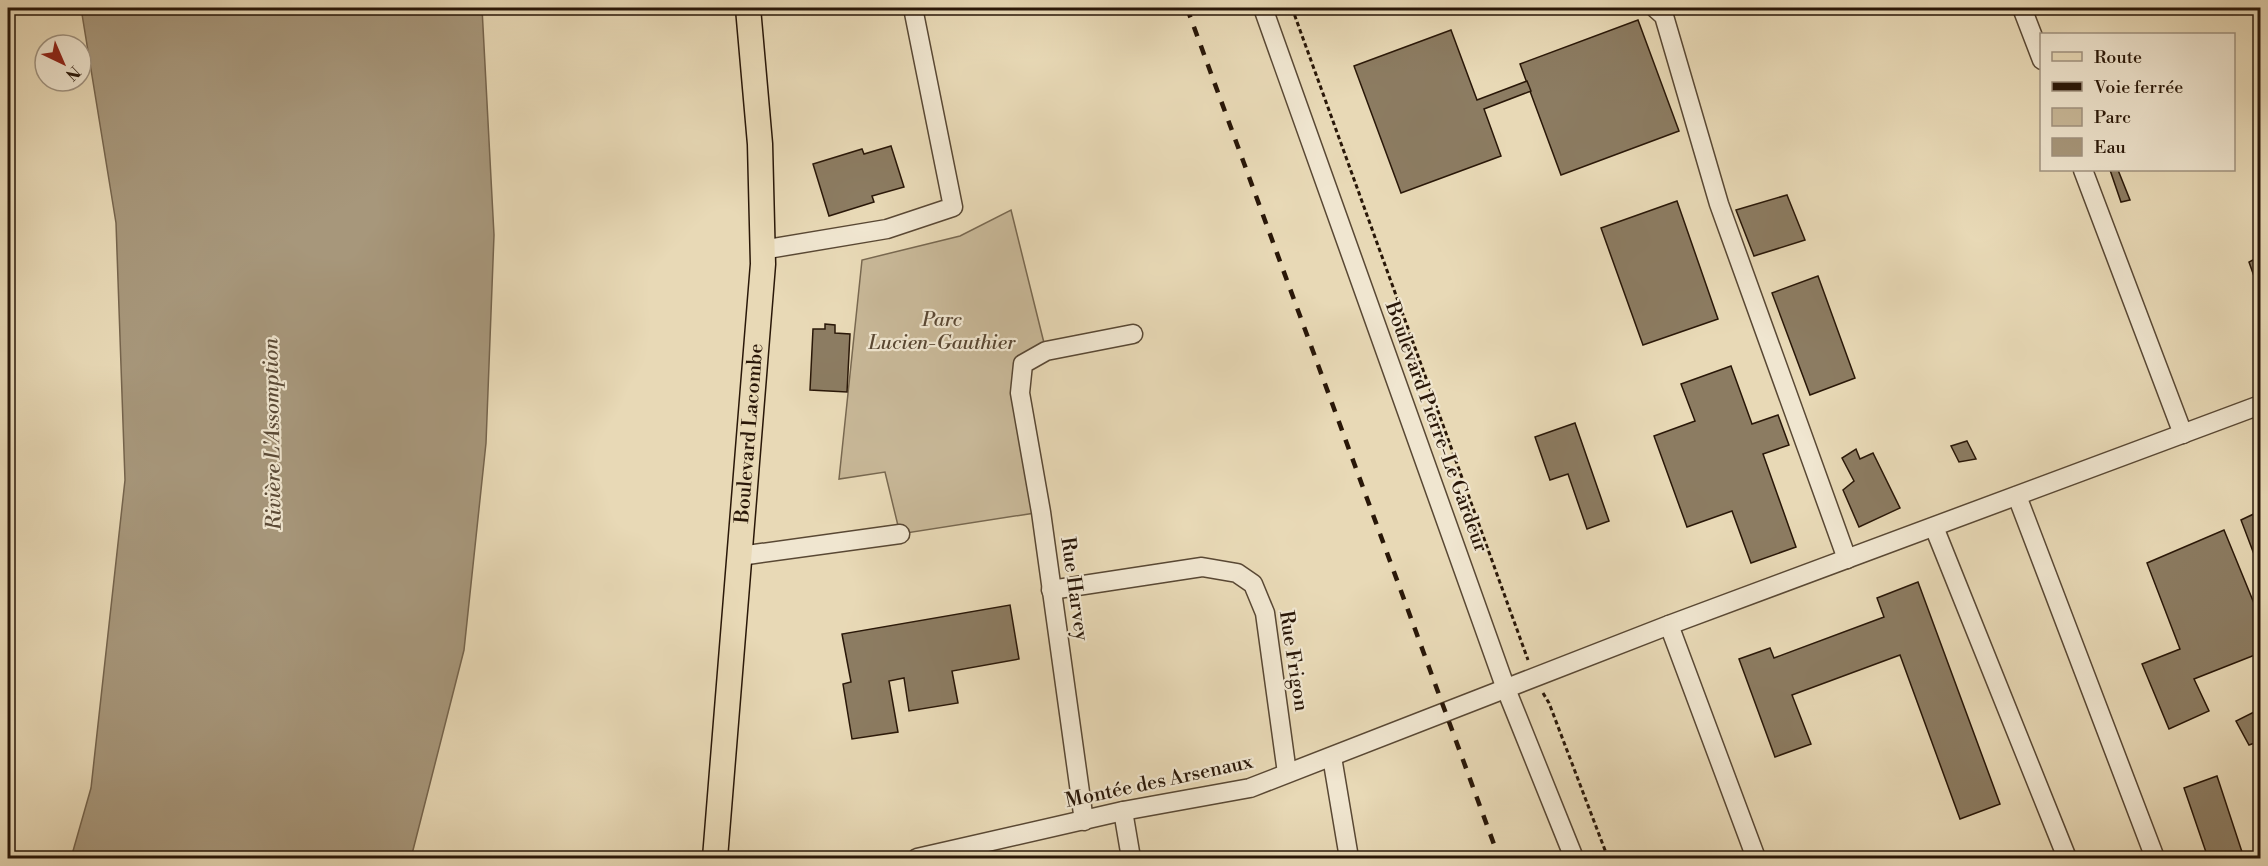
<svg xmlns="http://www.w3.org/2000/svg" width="2268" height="866" font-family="'Libre Bodoni',serif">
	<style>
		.green { fill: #c8b898; stroke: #786850; stroke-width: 1.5 }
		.water { fill: #a7977b; stroke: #75644d; stroke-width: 1.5 }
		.building { fill: #8c7c62; stroke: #291708; stroke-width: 1.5 }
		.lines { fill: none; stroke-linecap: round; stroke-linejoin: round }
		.minor-casing { stroke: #594834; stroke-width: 21 }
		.major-casing { stroke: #291708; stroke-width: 27 }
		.path { stroke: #291708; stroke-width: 3; stroke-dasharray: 4.5 3; stroke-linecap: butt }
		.minor { stroke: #f0e6d0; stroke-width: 18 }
		.major { stroke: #e8d9b6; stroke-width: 24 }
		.rail { stroke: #291708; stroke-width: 4.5; stroke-dasharray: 10 10; stroke-linecap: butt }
		.labels { text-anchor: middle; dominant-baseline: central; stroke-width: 4.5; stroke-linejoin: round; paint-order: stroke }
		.park-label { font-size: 20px; font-style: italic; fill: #594733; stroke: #f0e6d0 }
		.street-label { font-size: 20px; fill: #291708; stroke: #f0e6d0 }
		.water-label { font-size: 21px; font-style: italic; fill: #5b4a36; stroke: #f0e6d0 }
	</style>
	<rect width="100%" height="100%" fill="#e8d9b6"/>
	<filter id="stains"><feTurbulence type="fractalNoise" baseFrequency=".00333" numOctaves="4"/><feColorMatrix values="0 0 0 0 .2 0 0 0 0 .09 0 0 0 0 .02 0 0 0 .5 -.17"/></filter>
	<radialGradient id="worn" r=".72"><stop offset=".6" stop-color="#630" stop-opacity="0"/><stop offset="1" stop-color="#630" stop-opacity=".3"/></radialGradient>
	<polygon class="green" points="1011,210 1046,351 1023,364 1041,512 900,534 885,472 839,479 862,260 960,236"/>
	<polygon class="water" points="81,8 482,8 494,235 486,443 464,650 411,858 71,858 91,788 125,480 116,223"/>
	<g class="building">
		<polygon points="1638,20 1679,131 1561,175 1520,64"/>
		<polygon points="1451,30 1477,100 1527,81 1531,91 1484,109 1501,156 1401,193 1354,66"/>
		<polygon points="891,146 904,187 872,196 874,202 829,216 813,164 862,149 864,154"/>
		<polygon points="2110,170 2118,170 2130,200 2121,202"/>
		<polygon points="1787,195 1805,240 1754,256 1736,210"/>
		<polygon points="1677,201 1718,319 1643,345 1601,228"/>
		<polygon points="2260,256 2260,293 2249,262"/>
		<polygon points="1818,276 1855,378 1810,395 1772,293"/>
		<polygon points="825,324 835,325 835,333 850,334 847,392 810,390 813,329 825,329"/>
		<polygon points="1731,366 1752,424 1778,415 1789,445 1763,454 1796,547 1751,563 1732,511 1687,527 1654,436 1695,421 1681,384"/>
		<polygon points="1575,423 1609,521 1587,529 1568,474 1550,480 1535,437"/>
		<polygon points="1967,441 1976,459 1959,462 1951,446"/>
		<polygon points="1856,449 1860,459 1873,453 1900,508 1859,527 1843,490 1854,481 1842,458"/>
		<polygon points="2260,511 2260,570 2241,520"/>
		<polygon points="2224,530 2260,618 2260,653 2194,679 2209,711 2169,729 2142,664 2180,649 2147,563"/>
		<polygon points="1918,582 2000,804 1960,819 1900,655 1792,695 1811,744 1775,757 1739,659 1770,648 1774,658 1884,617 1877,598"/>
		<polygon points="1010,605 1019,659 952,671 958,703 909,711 904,678 889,681 898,732 852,739 843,684 851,682 842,634"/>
		<polygon points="2260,709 2260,741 2249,745 2236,721"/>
		<polygon points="2217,776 2244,858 2208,858 2184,788"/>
	</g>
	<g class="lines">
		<defs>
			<g id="minor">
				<polyline points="1263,8 1506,689 1574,858"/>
				<polyline points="1655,8 1664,16 1719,204 1847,559"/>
				<polyline points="2022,8 2042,60"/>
				<polyline points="2083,170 2183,434"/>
				<polyline points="762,250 887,229 953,207 913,8"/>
				<polyline points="2017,496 2155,858"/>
				<polyline points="1934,527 2067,858"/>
				<polyline points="740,556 900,534"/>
				<polyline points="1051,590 1202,567 1237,573 1253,584 1265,613 1287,773"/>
				<polyline points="1669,625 1756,858"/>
				<polyline points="1332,757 1349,858"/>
				<polyline points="1123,811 1131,858"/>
				<polyline points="1084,821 1041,512 1020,393 1023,364 1046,351 1133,334"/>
				<polyline points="917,858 1123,811 1250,788 1669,625 2260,405"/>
			</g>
			<g id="major">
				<path id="s1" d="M715,858L763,264L760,144L748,8"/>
			</g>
		</defs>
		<use href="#minor" class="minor-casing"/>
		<use href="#major" class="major-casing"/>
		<g class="path">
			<polyline points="1292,8 1528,660"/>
			<polyline points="1543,693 1549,703 1608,858"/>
		</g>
		<use href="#minor" class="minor"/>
		<use href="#major" class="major"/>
		<polyline class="rail" points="1187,8 1499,858"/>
	</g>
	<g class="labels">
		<g class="park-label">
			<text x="942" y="320">Parc<tspan x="942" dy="23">Lucien-Gauthier</tspan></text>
		</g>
		<g class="street-label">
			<text transform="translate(1436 427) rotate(70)">Boulevard Pierre-Le Gardeur</text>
			<text stroke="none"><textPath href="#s1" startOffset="426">Boulevard Lacombe</textPath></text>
			<text transform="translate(1074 589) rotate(82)">Rue Harvey</text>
			<text transform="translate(1293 661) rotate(81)">Rue Frigon</text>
			<text transform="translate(1159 782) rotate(-12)">Montée des Arsenaux</text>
		</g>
		<g class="water-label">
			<text transform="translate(273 434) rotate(-91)">Rivière L'Assomption</text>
		</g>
	</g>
	<rect width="2268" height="866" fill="none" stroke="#e8d9b6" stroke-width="30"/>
	<rect x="9" y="9" width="2250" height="848" fill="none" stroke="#291708" stroke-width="3"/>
	<rect x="15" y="15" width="2238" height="836" fill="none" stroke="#291708" stroke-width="1.5"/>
	<rect x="2040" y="33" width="195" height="138" fill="#f0e6d0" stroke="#a09380" stroke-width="1.5"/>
	<rect x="2052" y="52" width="30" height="9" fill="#e8d9b6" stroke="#a09380" stroke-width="1.5"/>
	<text x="2094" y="63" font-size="18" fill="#291708">Route</text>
	<rect x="2052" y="82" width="30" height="9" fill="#291708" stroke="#a09380" stroke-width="1.5"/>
	<text x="2094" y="93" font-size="18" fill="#291708">Voie ferrée</text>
	<rect x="2052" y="108" width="30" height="18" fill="#c8b898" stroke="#a09380" stroke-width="1.5"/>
	<text x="2094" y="123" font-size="18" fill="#291708">Parc</text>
	<rect x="2052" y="138" width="30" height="18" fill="#a7977b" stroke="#a09380" stroke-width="1.5"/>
	<text x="2094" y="153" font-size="18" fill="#291708">Eau</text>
	<g transform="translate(63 63) rotate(136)"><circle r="28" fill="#f0e6d0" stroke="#a09380" stroke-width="1.5"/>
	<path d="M0-4.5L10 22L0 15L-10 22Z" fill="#8f2418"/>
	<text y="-9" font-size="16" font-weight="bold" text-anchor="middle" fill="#291708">N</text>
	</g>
	<rect width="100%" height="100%" filter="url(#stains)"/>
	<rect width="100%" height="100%" fill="url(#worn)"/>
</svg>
